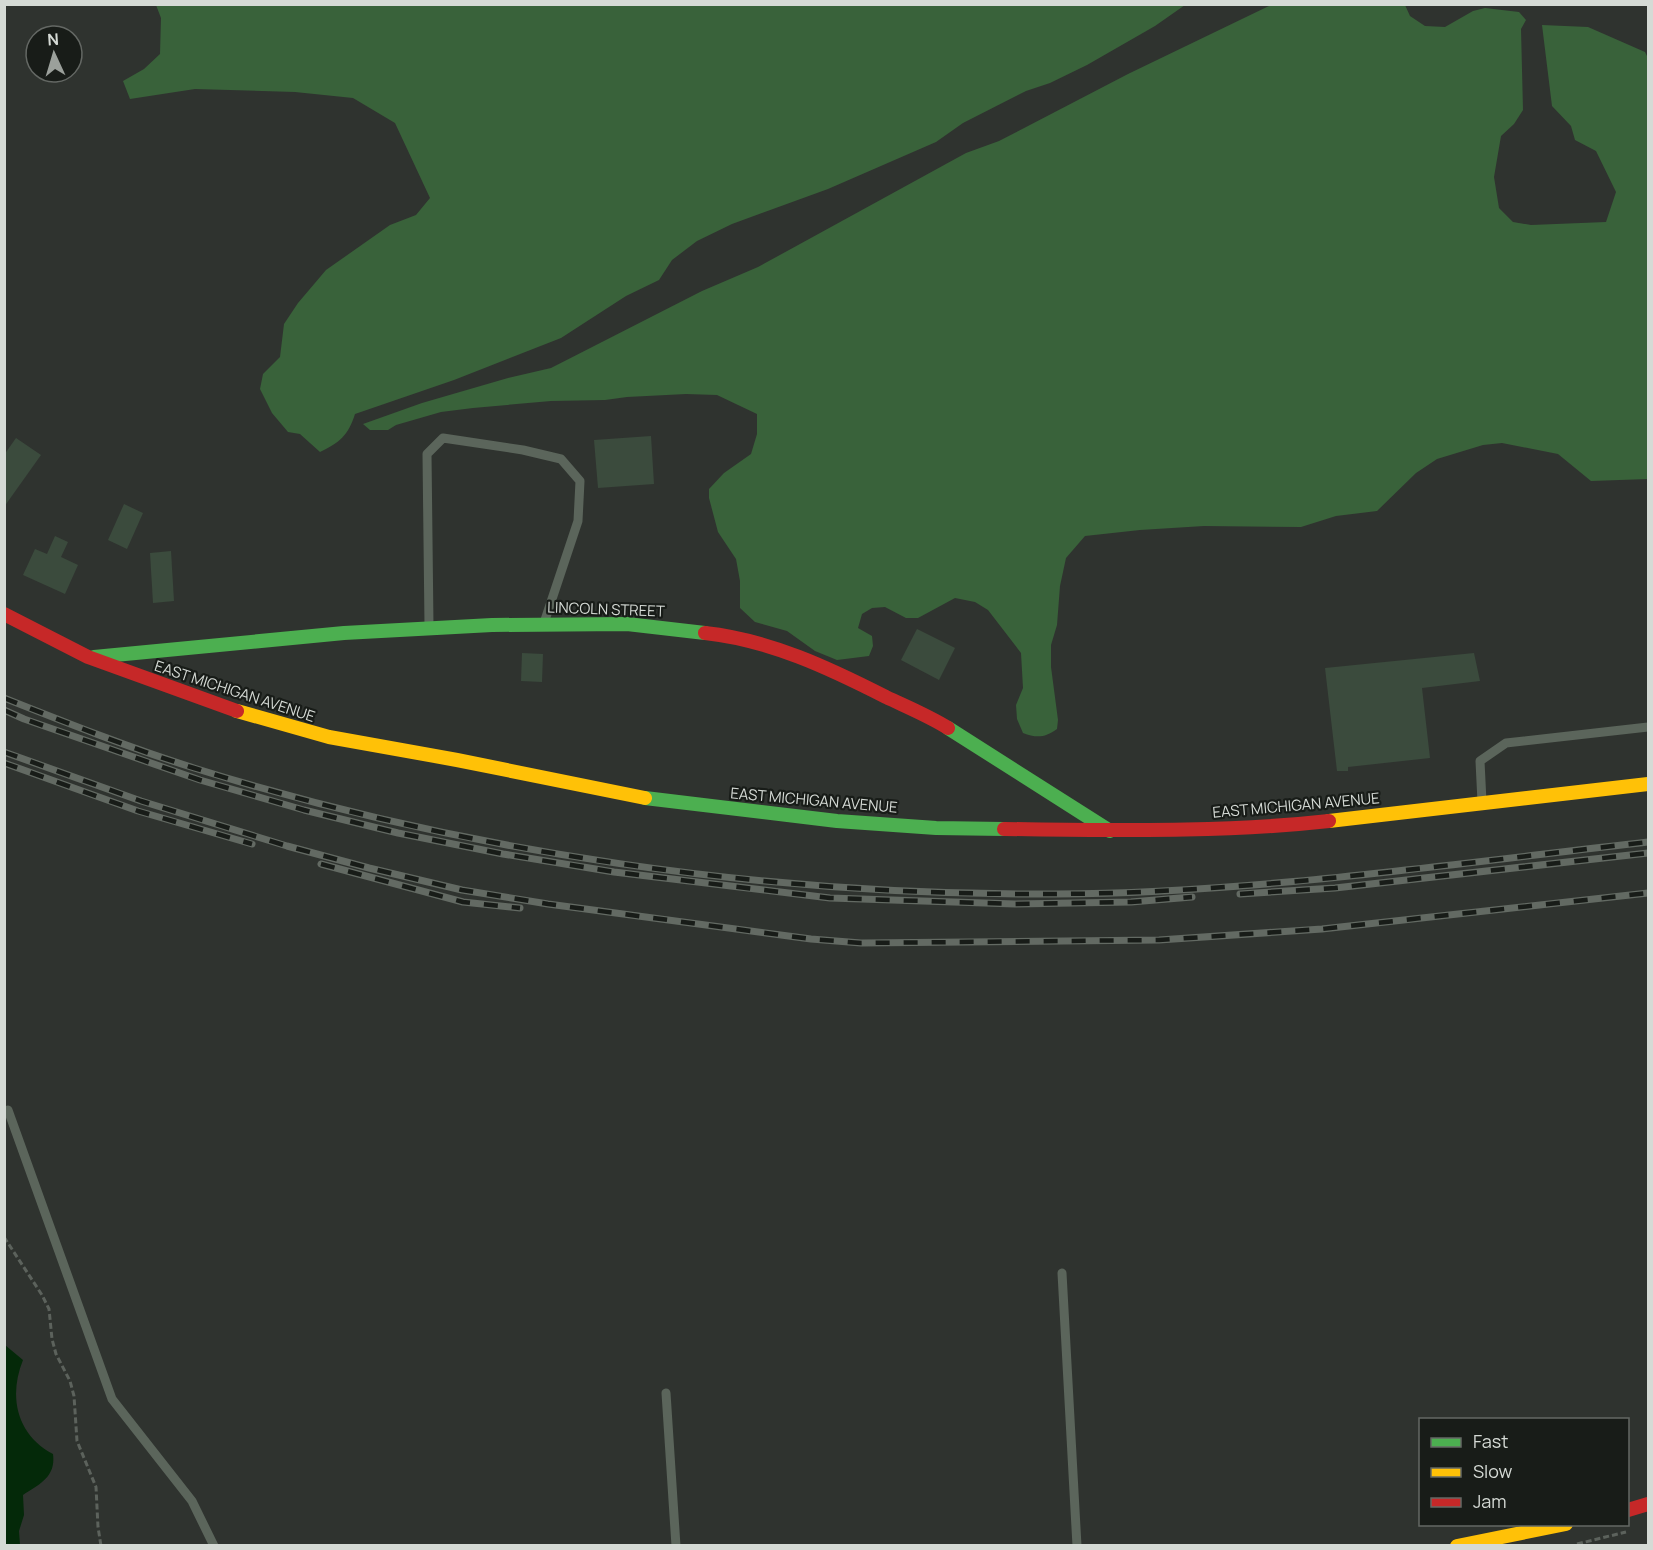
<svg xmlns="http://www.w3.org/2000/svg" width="1653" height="1550" font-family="Manrope,sans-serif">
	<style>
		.green { fill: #39623a }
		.water { fill: #042909 }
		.building { fill: #3b4b3d }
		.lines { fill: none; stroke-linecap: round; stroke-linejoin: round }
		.path { stroke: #5c625c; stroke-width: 3; stroke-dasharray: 6 3; stroke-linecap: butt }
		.lane { stroke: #5b655b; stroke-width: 9 }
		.fast { stroke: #4caf50; stroke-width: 14 }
		.slow { stroke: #ffc107; stroke-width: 14 }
		.jam { stroke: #c62828; stroke-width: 14 }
		.rail-casing { stroke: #636a63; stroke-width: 7 }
		.rail { stroke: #181c18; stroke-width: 4.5; stroke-dasharray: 14; stroke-linecap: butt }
		.labels { text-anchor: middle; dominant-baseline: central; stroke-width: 4.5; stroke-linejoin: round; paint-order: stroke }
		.street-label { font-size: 15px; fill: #d5dad5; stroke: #181c18 }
	</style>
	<rect width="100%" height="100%" fill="#2f332f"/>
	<g class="green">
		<path d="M156,5H155H1185L1155,26L1087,65L1050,83L1026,91L963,123L936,142L828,189L732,224L697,241L672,260L659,280L626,296L561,338L454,380L355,414C348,436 340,442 320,452L300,434L288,432L272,413L260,389L263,374L280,357L284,324L298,303L326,270L390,225L416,215L430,198L395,123L353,98L295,92L195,89L130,99L123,81L144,69L160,54L161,18Z"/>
		<path d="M1271,5H1405L1410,16L1425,26L1445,27L1473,11L1485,8L1519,12L1526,20L1521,29L1523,110L1514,124L1501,136L1494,177L1499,208L1513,222L1531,225L1606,222L1616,192L1596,151L1575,140L1571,126L1552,106L1542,25L1588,27L1645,52L1648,58V479L1591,481L1558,454L1502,443L1483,445L1437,459L1416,473L1377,511L1336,516L1301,527L1204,526L1140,530L1085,536L1066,558L1060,586L1057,625L1051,645V667L1058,720L1057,729C1045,738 1036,738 1023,733L1017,719L1016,705L1023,688L1021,653L988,610L975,602L955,598L918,618H906L885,607L872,608L862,614L858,628L872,636L873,646L869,656L837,660L815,651L787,631L755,622L740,608V581L736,559L718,532L709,498V489L724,473L751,454L757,434V414L717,395L686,394L627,397L605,400L551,401L473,408L441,412L396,425L388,430H370L363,424L422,403L508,378L551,368L702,291L758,267L966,153L999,141L1128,74Z"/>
	</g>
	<path class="water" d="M5,1345L23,1360C8,1397 17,1435 53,1454C56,1477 40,1484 23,1495L24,1515L19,1531L20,1545H5Z"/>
	<g class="building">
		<polygon points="651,436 654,484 598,488 594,440"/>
		<polygon points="16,438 41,455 4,507 4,455"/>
		<polygon points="124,504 143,513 127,549 108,540"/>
		<polygon points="55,536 68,542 61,557 78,565 65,594 23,575 35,549 47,554"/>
		<polygon points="171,551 174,601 153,603 150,553"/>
		<polygon points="917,629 955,648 939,680 901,660"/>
		<polygon points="522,653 543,654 542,682 521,681"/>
		<polygon points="1474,653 1480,681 1422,688 1430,758 1348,767 1348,771 1337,771 1325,668"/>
	</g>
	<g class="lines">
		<g class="path">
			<polyline points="4,1237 42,1295 49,1309 52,1339 56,1354 70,1381 74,1396 77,1441 96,1487 98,1527 101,1546"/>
			<polyline points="1577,1544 1626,1532"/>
		</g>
		<g class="lane">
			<polyline points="429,625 427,454 443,438 523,450 561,459 580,481 578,521 544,623"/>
			<polyline points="1482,802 1480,761 1506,743 1648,727"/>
			<polyline points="8,1110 112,1399 192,1501 214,1546"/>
			<polyline points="1062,1273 1077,1546"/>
			<polyline points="666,1393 676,1546"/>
		</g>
		<g class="fast">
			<polyline points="94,657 344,633 492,625 627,624 705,633"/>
			<polyline points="948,728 1110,831"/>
			<polyline points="645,798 837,821 936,828 1004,829"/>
		</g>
		<g class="slow">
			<polyline points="237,711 329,737 457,760 645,798"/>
			<polyline points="1329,821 1648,784"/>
			<polyline points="1457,1546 1566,1524"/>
		</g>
		<g class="jam">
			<polyline points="4,614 88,657 237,711"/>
			<path d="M705,633C770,640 829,668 886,697C907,707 929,716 948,728"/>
			<path d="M1004,829C1112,830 1221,833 1329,821"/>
			<polyline points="1628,1510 1648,1504"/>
		</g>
		<defs>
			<g id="rail">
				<path d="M4,698C67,723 130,748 194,768C466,853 770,896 1055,894C1253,893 1451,864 1648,842"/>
				<polyline points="4,710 24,719 200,780 304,810 398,833 503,854 614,872 830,898 1015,904 1131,902 1192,897"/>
				<polyline points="4,752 141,801 287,846 369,868 462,890 548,904 811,939 861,943 1159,940 1322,929 1648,893"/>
				<polyline points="4,763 138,811 252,844"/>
				<polyline points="321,864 463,902 520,908"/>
				<polyline points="1240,894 1335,888 1648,853"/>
			</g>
		</defs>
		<use href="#rail" class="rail-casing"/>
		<use href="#rail" class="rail"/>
	</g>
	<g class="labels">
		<g class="street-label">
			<text transform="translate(606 609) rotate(2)">LINCOLN STREET</text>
			<text transform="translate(235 691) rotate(18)">EAST MICHIGAN AVENUE</text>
			<text transform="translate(814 800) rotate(5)">EAST MICHIGAN AVENUE</text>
			<text transform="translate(1296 805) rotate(-5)">EAST MICHIGAN AVENUE</text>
		</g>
	</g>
	<rect width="1653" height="1550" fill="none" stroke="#d5dad5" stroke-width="12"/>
	<rect x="1419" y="1418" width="210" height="108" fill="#181c18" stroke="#646864" stroke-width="1.5"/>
	<rect x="1431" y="1438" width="30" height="9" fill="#4caf50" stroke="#646864" stroke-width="1.5"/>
	<text x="1473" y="1448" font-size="18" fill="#d5dad5">Fast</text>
	<rect x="1431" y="1468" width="30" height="9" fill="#ffc107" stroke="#646864" stroke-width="1.5"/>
	<text x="1473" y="1478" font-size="18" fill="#d5dad5">Slow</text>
	<rect x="1431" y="1498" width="30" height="9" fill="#c62828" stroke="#646864" stroke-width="1.5"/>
	<text x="1473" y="1508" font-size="18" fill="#d5dad5">Jam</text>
	<g transform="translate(54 54) rotate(356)"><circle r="28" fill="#181c18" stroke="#646864" stroke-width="1.5"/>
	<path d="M0-4.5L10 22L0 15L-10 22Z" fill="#9ba09b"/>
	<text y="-9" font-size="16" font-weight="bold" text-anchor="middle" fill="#d5dad5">N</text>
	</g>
</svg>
